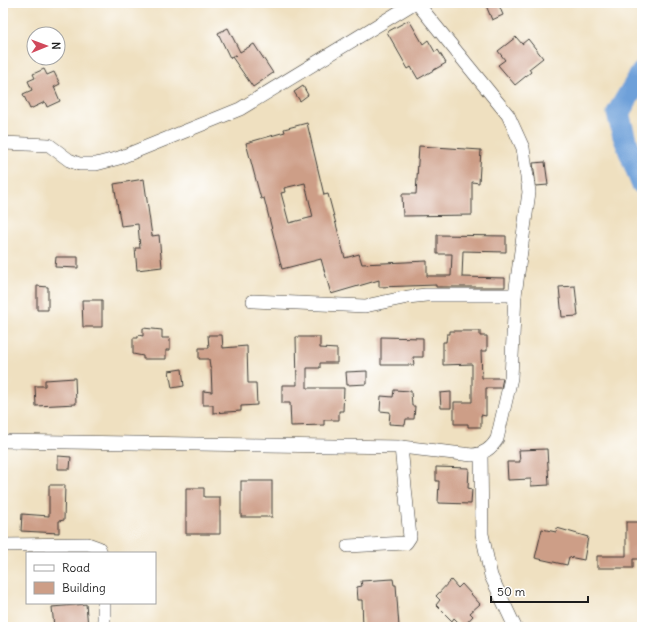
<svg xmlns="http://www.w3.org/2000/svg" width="645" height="630" font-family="Delius,sans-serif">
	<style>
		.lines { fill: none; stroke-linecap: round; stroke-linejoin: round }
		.river { stroke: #6ea0d9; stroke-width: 23 }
		.building { fill: #cd9e87; fill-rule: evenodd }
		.minor-casing { stroke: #3c3935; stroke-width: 14 }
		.minor { stroke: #fff; stroke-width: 13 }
	</style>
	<rect width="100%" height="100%" fill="#fff"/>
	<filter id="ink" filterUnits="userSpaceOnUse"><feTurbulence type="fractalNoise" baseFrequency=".025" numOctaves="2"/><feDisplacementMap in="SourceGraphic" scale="8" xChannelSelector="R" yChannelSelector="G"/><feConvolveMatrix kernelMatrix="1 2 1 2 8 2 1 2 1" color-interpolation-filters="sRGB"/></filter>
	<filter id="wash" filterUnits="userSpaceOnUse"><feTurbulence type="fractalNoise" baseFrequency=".012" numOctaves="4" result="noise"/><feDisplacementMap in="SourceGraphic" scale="16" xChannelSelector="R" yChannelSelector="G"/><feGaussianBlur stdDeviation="0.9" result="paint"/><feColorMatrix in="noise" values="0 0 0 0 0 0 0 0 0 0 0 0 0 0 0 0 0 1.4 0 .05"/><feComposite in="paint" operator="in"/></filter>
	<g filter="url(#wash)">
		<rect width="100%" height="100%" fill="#efe0c0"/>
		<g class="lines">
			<polyline class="river" points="642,73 618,113 624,136 642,183"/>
		</g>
		<g id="blocks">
			<g class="building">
				<polygon points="485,3 498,3 503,15 492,20"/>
				<polygon points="409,20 423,44 428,40 435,52 438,50 446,63 418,79 411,67 408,69 387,32"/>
				<polygon points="228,28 240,52 254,44 273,73 253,87 232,57 236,55 230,58 218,33"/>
				<polygon points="516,37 522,44 528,39 543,58 529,69 531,72 515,85 498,65 505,60 498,51"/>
				<polygon points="44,69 47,75 54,72 60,84 54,87 60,101 47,107 45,102 30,109 23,94 32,90 28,81 35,78 33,74"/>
				<polygon points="303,86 308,95 300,101 294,92"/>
				<path d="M307,123L324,195L328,194L345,258L359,254L362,264L427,261V276H451L452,254H437V235L506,236V252L463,251L462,277L505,278V287H436V285L379,287V280L331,294L321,259L282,269L264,198L261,199L246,143L285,132L284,129ZM305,183L313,217L289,223L281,193L285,192L284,188Z"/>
				<polygon points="419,146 481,150 479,183 472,182 472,215 403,216 402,194 416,194"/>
				<polygon points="545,162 548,185 536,186 533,163"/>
				<polygon points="144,179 152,236 159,235 162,267 137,270 135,248 140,248 138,224 121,226 114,184"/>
				<polygon points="56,257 78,257 78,268 55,267"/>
				<polygon points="37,286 48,287 48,310 37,310"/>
				<polygon points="575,286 578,316 562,317 559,287"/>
				<polygon points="82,300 102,300 102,327 83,327"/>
				<polygon points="143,328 162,330 162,338 170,338 170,350 166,350 166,359 143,359 143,356 133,354 133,338 138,338 138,335 143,336"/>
				<polygon points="450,331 480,331 480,336 487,336 487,351 481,351 482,378 503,378 501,388 486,388 486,416 481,415 481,427 468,427 468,424 454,424 454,402 472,402 472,364 443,365 443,342 446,342 447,334 450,334"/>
				<polygon points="208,335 222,335 223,348 247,346 248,383 256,383 257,405 241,406 241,411 213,413 213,405 203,405 203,391 212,392 211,368 210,368 209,359 199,359 199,348 209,348"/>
				<polygon points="296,337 320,337 320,348 337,349 337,363 320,363 320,368 307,368 307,388 344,388 343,411 339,411 339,420 324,420 324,425 291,426 290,403 282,403 282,385 297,385"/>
				<polygon points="381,337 423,338 423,357 413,357 414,365 381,365"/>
				<polygon points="182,369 184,386 172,388 169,371"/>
				<polygon points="367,371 367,384 347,385 346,372"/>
				<polygon points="75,378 76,404 36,406 35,386 45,386 45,380"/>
				<polygon points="394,390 411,391 412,406 415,406 414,419 406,419 405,425 389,424 390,412 380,411 381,396 393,397"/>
				<polygon points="451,392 451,408 441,408 440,393"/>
				<polygon points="547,449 549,485 531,486 531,479 508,480 507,462 520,462 519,450"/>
				<polygon points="58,456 71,457 70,469 58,469"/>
				<polygon points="436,467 469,468 468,488 472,489 471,504 438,503 439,481 436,481"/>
				<rect x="241" y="481" width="31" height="36"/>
				<polygon points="49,485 65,485 64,520 59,521 59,533 21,531 22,514 49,516"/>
				<polygon points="186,488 204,488 204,497 220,497 220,534 186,534"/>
				<polygon points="626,522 642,522 642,559 633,559 633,568 597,568 597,556 626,556"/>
				<polygon points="557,528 588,537 584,560 569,557 567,565 535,558 542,529 556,532"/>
				<polygon points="393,579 394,585 396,585 399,627 363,627 362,600 358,600 357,587 362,586 361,581"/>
				<polygon points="451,580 458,588 462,584 480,604 470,613 473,616 463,627 454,618 452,621 436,605 440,600 436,596"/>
				<polygon points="86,604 88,627 54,627 52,607"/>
			</g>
		</g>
	</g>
	<g filter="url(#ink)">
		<use href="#blocks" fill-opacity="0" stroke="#3c3935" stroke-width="1"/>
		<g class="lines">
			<defs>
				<g id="minor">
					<polyline points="3,143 49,145 69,160 79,164 96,164 119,158 240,109 414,3"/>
					<polyline points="253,301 365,306 408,297 426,295 515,295"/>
					<path d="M3,441L401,447L472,455C484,454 491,449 497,439L511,378L515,295L529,192L523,148L508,115L417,3"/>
					<polyline points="481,454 482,534 491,576 515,627"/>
					<polyline points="3,545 88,544 99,548 101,553"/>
					<polyline points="348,546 406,543 410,537 401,447"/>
					<polyline points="104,603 104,627"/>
				</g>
			</defs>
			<use href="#minor" class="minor-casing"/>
			<use href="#minor" class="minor"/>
		</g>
	</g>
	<rect width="645" height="630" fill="none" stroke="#fff" stroke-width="16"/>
	<rect x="26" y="552" width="130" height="52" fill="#ffffff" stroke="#a4a4a4"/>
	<rect x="34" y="565" width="20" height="6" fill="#ffffff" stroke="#a4a4a4"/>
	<text x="62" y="572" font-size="12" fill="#1c1c1c">Road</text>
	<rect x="34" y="582" width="20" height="12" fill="#cd9e87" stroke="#a4a4a4"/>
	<text x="62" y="592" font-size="12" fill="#1c1c1c">Building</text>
	<g transform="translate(46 46) rotate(89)"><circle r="19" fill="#ffffff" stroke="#a4a4a4"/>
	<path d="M0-3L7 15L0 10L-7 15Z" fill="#d1495b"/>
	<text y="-6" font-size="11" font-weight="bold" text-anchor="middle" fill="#1c1c1c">N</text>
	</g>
	<path d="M491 596v6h97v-6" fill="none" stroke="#1c1c1c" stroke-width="2"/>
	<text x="497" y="596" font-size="12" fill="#1c1c1c" stroke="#ffffff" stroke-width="3" paint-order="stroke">50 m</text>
</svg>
